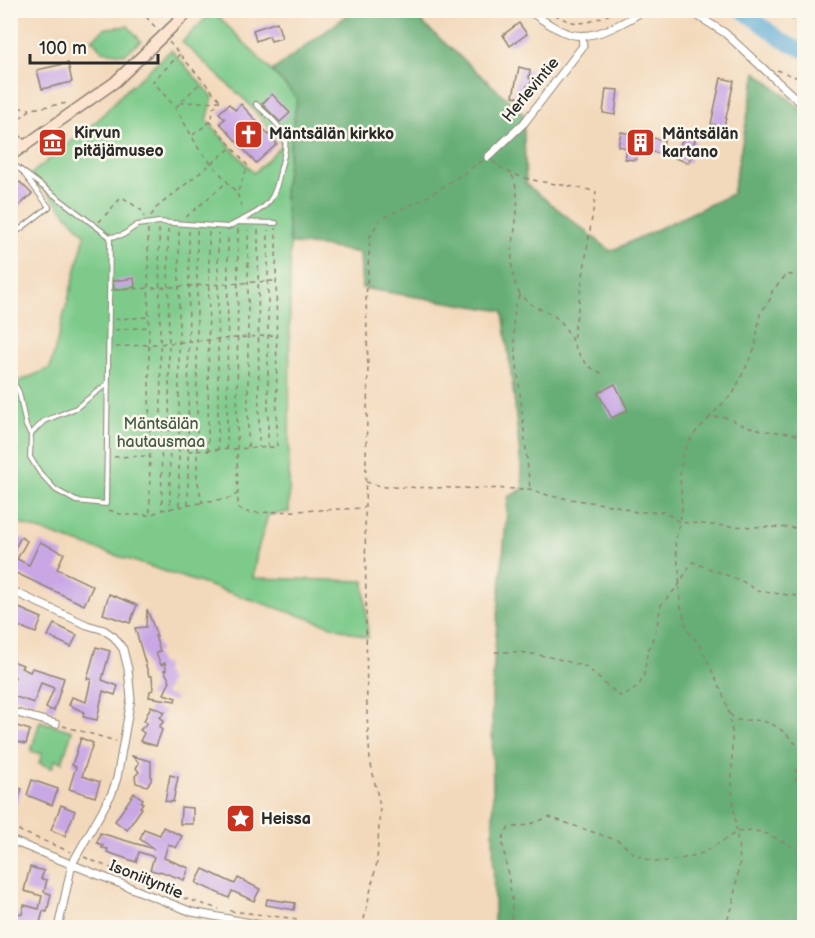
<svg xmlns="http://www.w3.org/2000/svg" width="815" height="938" font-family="'Balsamiq Sans',sans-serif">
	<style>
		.green { fill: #7dca8a; stroke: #547a5a; stroke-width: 1.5 }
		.forest { fill: #66ae76; stroke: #486c50; stroke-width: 1.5 }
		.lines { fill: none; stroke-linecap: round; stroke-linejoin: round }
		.river { stroke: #5aa8d3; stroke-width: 15 }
		.building { fill: #c9a7e5 }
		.lane-casing { stroke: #8f8273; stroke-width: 6 }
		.street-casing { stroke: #8f8273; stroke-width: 9 }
		.secondary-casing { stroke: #8f8273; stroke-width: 13 }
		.path { stroke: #8f8273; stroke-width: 1.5; stroke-dasharray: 4.5 4.5; stroke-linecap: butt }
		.lane { stroke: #fff; stroke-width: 4 }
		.street { stroke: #fff; stroke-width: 7 }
		.secondary { stroke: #fde4d1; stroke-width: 10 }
		.labels { text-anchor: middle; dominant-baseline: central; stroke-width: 5; stroke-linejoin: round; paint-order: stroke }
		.street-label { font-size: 16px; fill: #2b2b2b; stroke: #fbf7ec }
		.poi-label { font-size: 16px; font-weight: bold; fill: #2b2b2b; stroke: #fbf7ec; text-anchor: start }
		.park-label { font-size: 16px; fill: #445b48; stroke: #fbf7ec }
	</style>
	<rect width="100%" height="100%" fill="#fbf7ec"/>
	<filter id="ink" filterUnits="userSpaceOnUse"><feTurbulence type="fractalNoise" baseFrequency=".0167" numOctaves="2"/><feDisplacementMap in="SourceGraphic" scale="12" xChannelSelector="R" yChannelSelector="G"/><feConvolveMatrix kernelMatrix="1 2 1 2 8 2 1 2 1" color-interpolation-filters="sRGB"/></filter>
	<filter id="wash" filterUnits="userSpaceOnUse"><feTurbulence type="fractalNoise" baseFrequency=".008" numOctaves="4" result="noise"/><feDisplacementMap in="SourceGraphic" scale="24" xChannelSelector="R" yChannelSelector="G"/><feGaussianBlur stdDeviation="1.35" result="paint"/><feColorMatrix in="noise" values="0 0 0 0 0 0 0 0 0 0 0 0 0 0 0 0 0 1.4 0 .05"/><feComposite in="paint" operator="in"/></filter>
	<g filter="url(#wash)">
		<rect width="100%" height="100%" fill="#f3d9bb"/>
		<g class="green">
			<polygon points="213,11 297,97 284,192 290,244 289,512 268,515 257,552 253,578 364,581 368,638 11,521 11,385 50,368 85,235 31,174 100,118 121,95 171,50 213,97 207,121 254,173 282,145 280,141 246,101 182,42"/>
			<polygon points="128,26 141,41 125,54 102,51 92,39 106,28"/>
			<polygon points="40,721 72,731 62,762 55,760 52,768 39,763 42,754 31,751"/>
		</g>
		<path class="forest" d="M353,11H409L523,113L526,184L611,251L732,194L756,72L804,111V927H494L492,696C495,630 503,564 508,497L523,489L514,397L503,311L362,288L360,253L321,246L290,244L284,192L297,98L272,71Z"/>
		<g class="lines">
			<polyline class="river" points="741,10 785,42 804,51"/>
		</g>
		<g id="blocks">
			<g class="building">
				<polygon points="277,22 282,38 271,41 269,36 256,41 253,30"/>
				<polygon points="519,23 527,34 510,46 503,35"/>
				<polygon points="68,63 72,82 42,89 37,70"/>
				<polygon points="519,67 530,70 529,78 532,79 530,87 527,86 525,99 513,96"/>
				<polygon points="721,78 734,81 724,127 711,124"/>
				<polygon points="606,89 618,90 615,115 603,113"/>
				<polygon points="272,94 290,113 280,122 262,104"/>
				<polygon points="229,104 235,110 241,104 277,144 256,163 220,123 225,119 219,113"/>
				<polygon points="621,132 664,140 663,154 638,149 636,160 625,159 627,148 618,146"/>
				<polygon points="684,136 695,140 689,163 675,158"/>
				<polygon points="20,182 32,194 10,214 10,191"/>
				<polygon points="134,278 135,287 114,290 113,281"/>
				<polygon points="615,384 628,410 612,418 598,393"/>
				<polygon points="21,537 27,541 17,559 29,565 40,542 64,553 57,569 93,586 84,605 16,573 10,582 10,543 16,546"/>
				<polygon points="109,594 137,605 130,623 103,614"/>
				<polygon points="19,608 42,618 36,633 13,624"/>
				<polygon points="147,609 157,636 155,636 160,651 156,653 161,665 165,663 166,670 164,670 170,681 164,694 176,698 175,701 149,697 150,691 153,690 152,676 149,676 135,628 146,627"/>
				<polygon points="54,624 77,635 71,647 48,636"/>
				<polygon points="96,647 110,651 102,680 118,686 115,695 103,691 97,720 83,717 84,712 69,705 72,697 86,702 91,679 87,679"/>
				<polygon points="10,660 23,665 21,668 30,672 32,668 36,669 64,678 54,711 46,708 54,688 41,683 34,703 10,695 10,689 15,677 10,676"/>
				<polygon points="151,706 165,712 160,717 164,721 159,727 162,730 156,746 140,741 144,733 140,730 147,723 144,721"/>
				<polygon points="10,724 30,730 26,744 10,740"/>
				<polygon points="81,738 93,743 82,776 100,782 95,797 69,789 76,767 72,765"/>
				<polygon points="132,756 151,761 151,781 147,786 136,783 135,776 139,772 136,768 139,763"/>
				<polygon points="170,775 178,777 173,802 165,801"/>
				<polygon points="32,780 58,789 52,805 27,795"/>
				<polygon points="10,785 22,789 11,817 10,817"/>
				<polygon points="134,793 143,799 141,802 143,803 140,807 142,808 127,830 115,821"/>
				<polygon points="61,805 75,811 65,836 51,830"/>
				<polygon points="181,807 193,808 193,824 180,824"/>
				<polygon points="163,827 182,836 176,848 168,844 164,858 189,868 184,880 160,871 159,872 150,870 154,857 139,852 136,862 107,852 108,849 102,848 103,845 97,843 100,833 154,849 140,839 144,829 160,835"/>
				<polygon points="30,867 44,871 41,879 47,880 44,892 51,894 47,912 43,911 39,927 33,925 33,927 18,927 19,923 14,922 17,913 22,914 24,905 39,909 42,896 24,891"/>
				<polygon points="203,869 235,884 238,878 260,889 254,901 232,891 229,898 196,883"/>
				<polygon points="267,899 295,903 294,910 266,905"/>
			</g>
		</g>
	</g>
	<g filter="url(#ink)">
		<use href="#blocks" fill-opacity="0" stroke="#8f8273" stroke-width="1.5"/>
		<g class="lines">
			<defs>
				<g id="lane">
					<polyline points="10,162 110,237 106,504 76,501 56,490 40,473 30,457 31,435 26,426 19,392 10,376"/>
					<path d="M238,222C270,206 274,202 281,167C283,159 287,148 285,140C283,126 265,113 256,104"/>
					<polyline points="10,237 49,207 24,174"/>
					<polyline points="110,237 123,235 137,225 159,222 228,227 238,222 276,223"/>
					<polyline points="31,434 44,421 76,408 107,384"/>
				</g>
				<g id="street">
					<path d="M528,10C541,19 554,29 569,34C595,41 623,23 645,10"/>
					<polyline points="680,10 695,14 725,33 804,106"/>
					<polyline points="488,157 524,123 583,46 582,36"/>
					<polyline points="10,590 87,625 104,630 114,637 123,649 128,669 131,699 117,778 112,793 72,864 58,928"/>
					<polyline points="10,711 56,724"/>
					<polyline points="10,840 192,912 277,928"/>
				</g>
				<g id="secondary">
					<polyline points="10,134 24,147"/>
					<polyline points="10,156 115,82 190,10"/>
				</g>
			</defs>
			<use href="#lane" class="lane-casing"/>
			<use href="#street" class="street-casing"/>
			<use href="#secondary" class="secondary-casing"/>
			<g class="path">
				<polyline points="140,10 156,28"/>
				<path d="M547,10C581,31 586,23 620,10"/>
				<polyline points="784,10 796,23 804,26"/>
				<polyline points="169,42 221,101"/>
				<polyline points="180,54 153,81 177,110 199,149 237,193 243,211"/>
				<polyline points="777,70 804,80"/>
				<polyline points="180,103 220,101"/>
				<polyline points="10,107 30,109"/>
				<polyline points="176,107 202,81"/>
				<polyline points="210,121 248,166 238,191"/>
				<polyline points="13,124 31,109 68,103"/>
				<polyline points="193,135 212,120 213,108 220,101"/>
				<path d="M493,161C516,185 566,182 596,192L573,340"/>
				<path d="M512,175C529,212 498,258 520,294C530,309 551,310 562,323C572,336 576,355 589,366C593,370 600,372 605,375"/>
				<polyline points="151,216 156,208 232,147"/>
				<polyline points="186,217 226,183"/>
				<polyline points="99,222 122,197 141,210 144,217"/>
				<polyline points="148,229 150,515"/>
				<polyline points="159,229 162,510"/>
				<polyline points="168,229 170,510"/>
				<polyline points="238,229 237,450 238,508 250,513 364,508"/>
				<polyline points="197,230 197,478 202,502 231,498 238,493"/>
				<polyline points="258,230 259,447"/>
				<polyline points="116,290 275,281"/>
				<polyline points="520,295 516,301 513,326 530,489"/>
				<polyline points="115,319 148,317"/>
				<polyline points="115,330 148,327"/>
				<polyline points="116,347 276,335"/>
				<polyline points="708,419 734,392 755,348 760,314 771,298 772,291 787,274 800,277 804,280"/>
				<polyline points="248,447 248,230"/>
				<polyline points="268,447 268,230"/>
				<polyline points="227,450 228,234"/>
				<polyline points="188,451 277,447 276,228"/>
				<polyline points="218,451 218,233"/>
				<polyline points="208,452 209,232"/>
				<polyline points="114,457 148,456"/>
				<polyline points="366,482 385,487 530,489 550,496 617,506 636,512 665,512 679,522 724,526 804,528"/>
				<polyline points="188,505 189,231"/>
				<polyline points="179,506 179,231"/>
				<polyline points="109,510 123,515 150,515 162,510 201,503"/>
				<polyline points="495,652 521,652 555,658 587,667 606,685 622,697 638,687 644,676 647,654 656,630 661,605 678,586 692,562 742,581 757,591 804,597"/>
				<path d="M730,714L736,720C744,721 753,719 761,721C780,724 792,740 804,753"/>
				<polyline points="63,726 116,741"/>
				<polyline points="804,762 796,771 796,782 804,793"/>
				<polyline points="10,827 71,852"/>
				<polyline points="84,857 180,897 219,909"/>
				<polyline points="230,911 290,918 312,925"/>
				<path d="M309,928C322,919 342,925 356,928"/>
				<polyline points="362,928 377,862 380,806 370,760 367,716 365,507 368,369 366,299 370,237 380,219 424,199 482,161"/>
				<polyline points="511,928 512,899 502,840 508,828 528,825 549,817 619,841 636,855 655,862 677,860 703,853 737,832 751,830 768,834 804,853"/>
				<polyline points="724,928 732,908 740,861 732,791 732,732 728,709 721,690 701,647 687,629 680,603 679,570 675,543 682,509 680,474 683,452 694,434 708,419 722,416 746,426 766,431 791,433 804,438"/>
			</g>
			<use href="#lane" class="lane"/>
			<use href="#street" class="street"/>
			<use href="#secondary" class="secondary"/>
		</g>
	</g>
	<defs>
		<symbol id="church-square" viewBox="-11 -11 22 22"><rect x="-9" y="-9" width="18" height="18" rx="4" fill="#c8321e" stroke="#fbf7ec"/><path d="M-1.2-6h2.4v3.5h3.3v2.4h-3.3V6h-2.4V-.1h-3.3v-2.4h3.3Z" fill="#fff"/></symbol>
		<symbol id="museum-square" viewBox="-11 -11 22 22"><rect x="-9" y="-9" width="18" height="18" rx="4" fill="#c8321e" stroke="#fbf7ec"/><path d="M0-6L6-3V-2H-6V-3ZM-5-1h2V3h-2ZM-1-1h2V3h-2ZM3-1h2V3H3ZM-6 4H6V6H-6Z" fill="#fff"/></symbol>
		<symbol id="building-square" viewBox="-11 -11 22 22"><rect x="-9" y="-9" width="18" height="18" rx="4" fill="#c8321e" stroke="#fbf7ec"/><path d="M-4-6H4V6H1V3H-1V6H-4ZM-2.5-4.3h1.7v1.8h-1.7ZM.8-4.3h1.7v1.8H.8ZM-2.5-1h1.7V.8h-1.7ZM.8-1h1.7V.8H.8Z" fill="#fff"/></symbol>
		<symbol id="sight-square" viewBox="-11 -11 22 22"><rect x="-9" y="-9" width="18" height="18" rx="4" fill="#c8321e" stroke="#fbf7ec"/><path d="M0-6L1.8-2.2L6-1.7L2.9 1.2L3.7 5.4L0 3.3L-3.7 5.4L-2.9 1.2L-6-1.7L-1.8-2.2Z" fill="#fff"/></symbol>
	</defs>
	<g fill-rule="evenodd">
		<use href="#church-square" x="232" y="118" width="33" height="33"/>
		<use href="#museum-square" x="36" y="126" width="33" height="33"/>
		<use href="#building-square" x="624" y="126" width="33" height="33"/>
		<use href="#sight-square" x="224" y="802" width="33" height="33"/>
	</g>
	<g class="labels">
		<g class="street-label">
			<text transform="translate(531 90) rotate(-50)">Herlevintie</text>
			<text transform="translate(146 880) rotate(22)">Isoniityntie</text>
		</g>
		<g class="poi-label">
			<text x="74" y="133">Kirvun<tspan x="74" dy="18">pitäjämuseo</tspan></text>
			<text x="269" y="134">Mäntsälän kirkko</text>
			<text x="662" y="134">Mäntsälän<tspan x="662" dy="18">kartano</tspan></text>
			<text x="261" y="819">Heissa</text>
		</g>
		<g class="park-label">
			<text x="161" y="424">Mäntsälän<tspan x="161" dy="18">hautausmaa</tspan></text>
		</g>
	</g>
	<rect width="815" height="938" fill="none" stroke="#fbf7ec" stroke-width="36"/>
	<path d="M30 54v9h128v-9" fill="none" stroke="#2b2b2b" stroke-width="3"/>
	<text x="39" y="54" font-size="18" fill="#2b2b2b" stroke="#fbf7ec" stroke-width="4.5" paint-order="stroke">100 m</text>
</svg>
